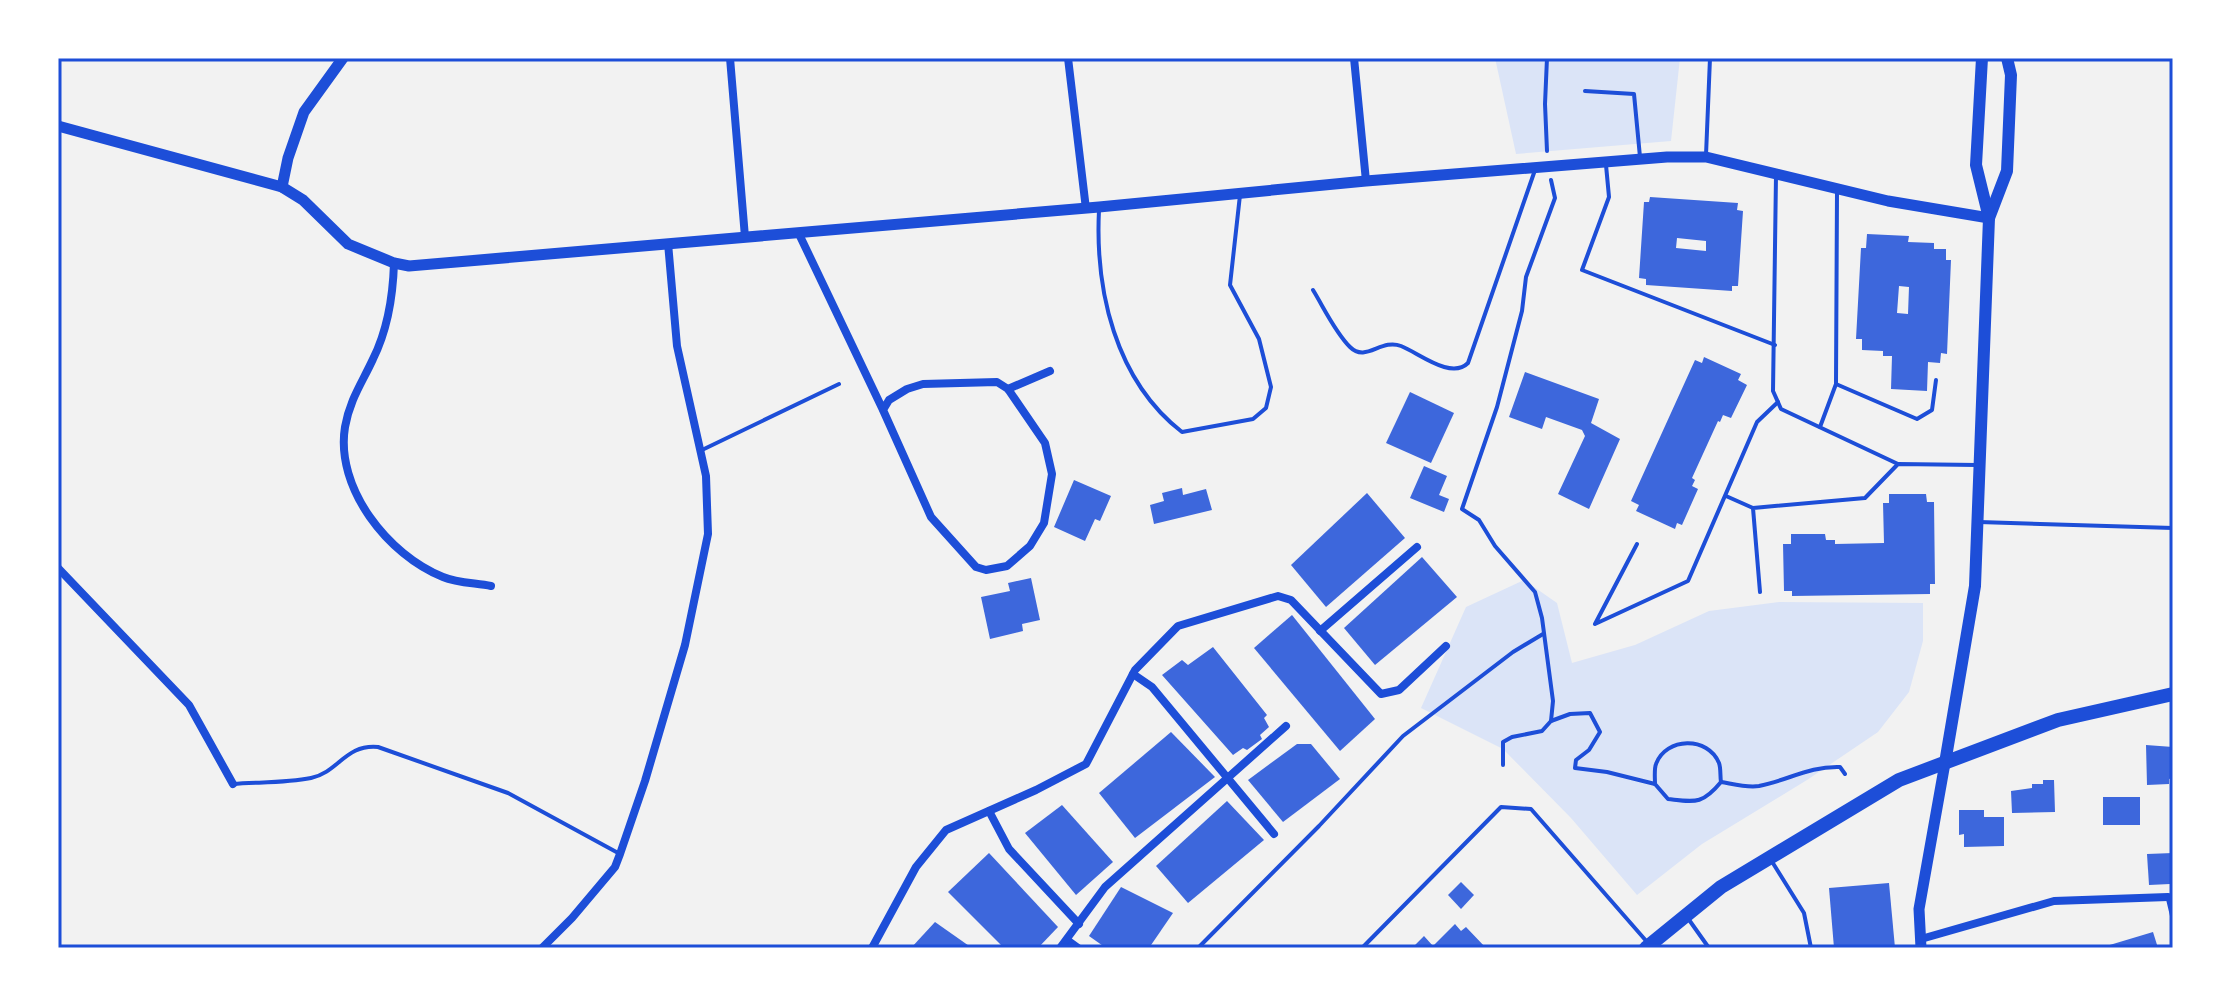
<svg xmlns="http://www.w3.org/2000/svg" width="2231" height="1006" font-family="'Open Sans',sans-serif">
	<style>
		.green { fill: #dbe4f7 }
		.building { fill: #3d67dc; fill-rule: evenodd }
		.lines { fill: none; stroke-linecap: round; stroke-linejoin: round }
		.path { stroke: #1d4ed8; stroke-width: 4 }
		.service { stroke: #1d4ed8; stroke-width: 4 }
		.minor { stroke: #1d4ed8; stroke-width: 8 }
		.tertiary { stroke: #1d4ed8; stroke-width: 11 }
		.secondary { stroke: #1d4ed8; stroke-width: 12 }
		.primary { stroke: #1d4ed8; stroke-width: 14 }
		.neatline { fill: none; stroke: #1d4ed8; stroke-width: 3 }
	</style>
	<rect width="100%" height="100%" fill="#f2f2f2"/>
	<g class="green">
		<polygon points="1495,58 1680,58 1671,141 1516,154"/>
		<polygon points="1524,580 1557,603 1572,663 1635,645 1709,611 1779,602 1923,603 1923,641 1909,692 1878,732 1807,780 1702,844 1637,895 1571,818 1503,749 1421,708 1466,607"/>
	</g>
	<g class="building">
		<path d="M1650,197L1738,203L1737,210L1743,211L1738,286H1732V291L1646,285V279L1639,278L1644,202H1649ZM1677,238L1706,241V251L1676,248Z"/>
		<path d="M1867,234L1909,236L1908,242L1934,243V249H1946V260H1951L1947,354L1941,353L1940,363L1928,362L1927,391L1891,389L1892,356H1883V351L1862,350V339H1856L1861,248H1866ZM1899,286L1909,287L1908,314L1897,313Z"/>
		<polygon points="1704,357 1741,374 1738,380 1747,385 1731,418 1723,415 1720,422 1718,421 1692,478 1695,480 1692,486 1698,489 1682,525 1677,523 1675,529 1636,511 1639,505 1631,501 1695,360 1702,363"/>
		<polygon points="1525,372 1599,399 1591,423 1620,439 1589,509 1558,494 1585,436 1582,430 1546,417 1542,429 1509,417"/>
		<polygon points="1410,392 1454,413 1431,463 1386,443"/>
		<polygon points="1424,466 1447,476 1439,495 1449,499 1444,512 1410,498"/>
		<polygon points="1074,480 1111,496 1100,521 1095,519 1085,541 1054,527"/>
		<polygon points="1182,488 1183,495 1206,489 1212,510 1154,524 1150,505 1164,501 1162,493"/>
		<polygon points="1367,493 1405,538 1326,607 1291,565"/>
		<polygon points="1889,494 1926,494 1927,502 1934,502 1935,584 1930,584 1930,594 1792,596 1792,591 1784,591 1783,544 1791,544 1791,534 1825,534 1826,540 1835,540 1835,544 1884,543 1883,503 1889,503"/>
		<polygon points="1422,557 1457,597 1375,665 1344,628"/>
		<polygon points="1031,578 1040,620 1022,624 1023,631 990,639 981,597 1010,591 1008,583"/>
		<polygon points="1292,615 1375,719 1340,751 1254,648"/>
		<polygon points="1213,647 1267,715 1264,718 1269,727 1260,735 1262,739 1247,750 1243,748 1233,755 1162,675 1182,660 1188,665"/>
		<polygon points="1171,732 1215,777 1135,838 1099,793"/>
		<polygon points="1297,744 1311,744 1340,779 1283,822 1248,780"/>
		<polygon points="2146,745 2173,747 2173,778 2169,779 2169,784 2147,785"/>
		<polygon points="2043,780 2054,780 2055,812 2012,813 2011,791 2032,788 2032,784 2043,784"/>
		<rect x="2103" y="797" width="37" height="28"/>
		<polygon points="1227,801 1264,840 1188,903 1156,866"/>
		<polygon points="1062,805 1113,862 1076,895 1025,833"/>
		<polygon points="1959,810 1984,810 1984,817 2004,817 2004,846 1964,847 1964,834 1959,835"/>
		<polygon points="989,853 1058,927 1038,948 1004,948 948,892"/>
		<polygon points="2173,853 2170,884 2149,885 2147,854"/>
		<polygon points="1461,882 1474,895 1461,909 1448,895"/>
		<polygon points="1889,883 1895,948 1834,948 1829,888"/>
		<polygon points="1121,887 1173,913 1149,948 1106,948 1089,936"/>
		<polygon points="935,922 972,948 911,948"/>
		<polygon points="1455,924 1461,931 1466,927 1486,948 1412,948 1424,936 1433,946"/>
		<polygon points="2153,932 2158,948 2103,948 2103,947"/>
	</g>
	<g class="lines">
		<g class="path">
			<polyline points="1547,58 1545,104 1547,151"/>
			<polyline points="1551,180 1555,198 1526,277 1522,311 1497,407 1462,509 1479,520 1495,546 1535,592 1542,618 1553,701 1551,721"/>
			<path d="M1503,765V742L1512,737L1542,731L1551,721L1570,714L1590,713L1600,732L1589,750L1576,760L1575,768L1607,772L1655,784L1668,799C1695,802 1702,805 1721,782C1733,784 1747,788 1759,786C1789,780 1809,766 1840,767L1845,774"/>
			<path d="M1655,784C1655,778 1654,769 1656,764C1666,737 1708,736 1719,763C1721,768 1720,777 1721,782"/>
			<polyline points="1198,948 1319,826 1403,736 1513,652 1543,634"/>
		</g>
		<g class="service">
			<polyline points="1585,91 1634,94 1640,157"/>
			<polyline points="1706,155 1710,58"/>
			<polyline points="1606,165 1609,197 1582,270 1775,345"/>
			<polyline points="1776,175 1773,391 1781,409 1898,464"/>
			<path d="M1099,210C1095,290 1115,380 1182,432L1253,419L1266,408L1271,387L1259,339L1230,285L1240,195"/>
			<path d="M1313,290C1324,308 1335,332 1350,347C1366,363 1381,338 1401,346C1419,353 1451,380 1468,363L1535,170"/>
			<polyline points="1836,384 1917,419 1932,410 1936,380"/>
			<polyline points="1820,427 1836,384 1837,192"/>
			<polyline points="702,450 839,384"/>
			<polyline points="1726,496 1753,508"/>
			<polyline points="1979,522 2173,528"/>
			<polyline points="1637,544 1595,624 1688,581 1757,422 1778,402"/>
			<polyline points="1760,592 1753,508 1865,498 1898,464 1977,465"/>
			<path d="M233,784C258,782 286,783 311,778C339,772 345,744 378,747L508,793L620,854"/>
			<polyline points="1771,860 1804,913 1811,948"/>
			<polyline points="2168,899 2173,920"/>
			<polyline points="1687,917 1709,948"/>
			<polyline points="1362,948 1501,807 1531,809 1648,943"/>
		</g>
		<g class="minor">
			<polyline points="730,58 745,237"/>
			<polyline points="1068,58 1086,209"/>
			<polyline points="1354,58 1366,181"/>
			<polyline points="799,234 883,410 931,517 976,567 986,570 1007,566 1030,546 1044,523 1052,474 1045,443 1008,389 997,382 923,384 907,389 889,400 883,410"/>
			<path d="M394,263C393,296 388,329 373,359C362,383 350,399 345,427C335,488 388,555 443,577C457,583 476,583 491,586"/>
			<polyline points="1008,389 1050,371"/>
			<polyline points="58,568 189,705 233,784"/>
			<polyline points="1320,631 1417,547"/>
			<polyline points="1133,674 1152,687 1274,834"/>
			<polyline points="989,811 1009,849 1079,924"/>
			<polyline points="1921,939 2054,901 2168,897"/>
			<polyline points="1067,940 1078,948"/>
			<polyline points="542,948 572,918 615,867 620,854 645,781 685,645 708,534 706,476 677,346 668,243"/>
			<polyline points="872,948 916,867 946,830 1036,790 1086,764 1135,670 1178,626 1278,596 1291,600 1381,694 1399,690 1446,646"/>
			<polyline points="1060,948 1105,887 1286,726"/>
		</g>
		<g class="tertiary">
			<polyline points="58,126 282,187 303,200 348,244 394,263 409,266 1099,207 1366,181 1667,157 1706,157 1888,201 1989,218"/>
			<polyline points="282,187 288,158 304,112 343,58"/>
			<polyline points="1921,948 1919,909 1945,763"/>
		</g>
		<g class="secondary">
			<polyline points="1989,218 2007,171 2011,75 2007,58"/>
			<polyline points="1945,763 1975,586 1989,218 1976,165 1982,58"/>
		</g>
		<polyline class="primary" points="1646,948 1721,887 1899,780 2058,720 2173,694"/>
	</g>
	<rect width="2231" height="1006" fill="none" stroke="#ffffff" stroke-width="120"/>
	<rect x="60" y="60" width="2111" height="886" class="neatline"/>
</svg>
